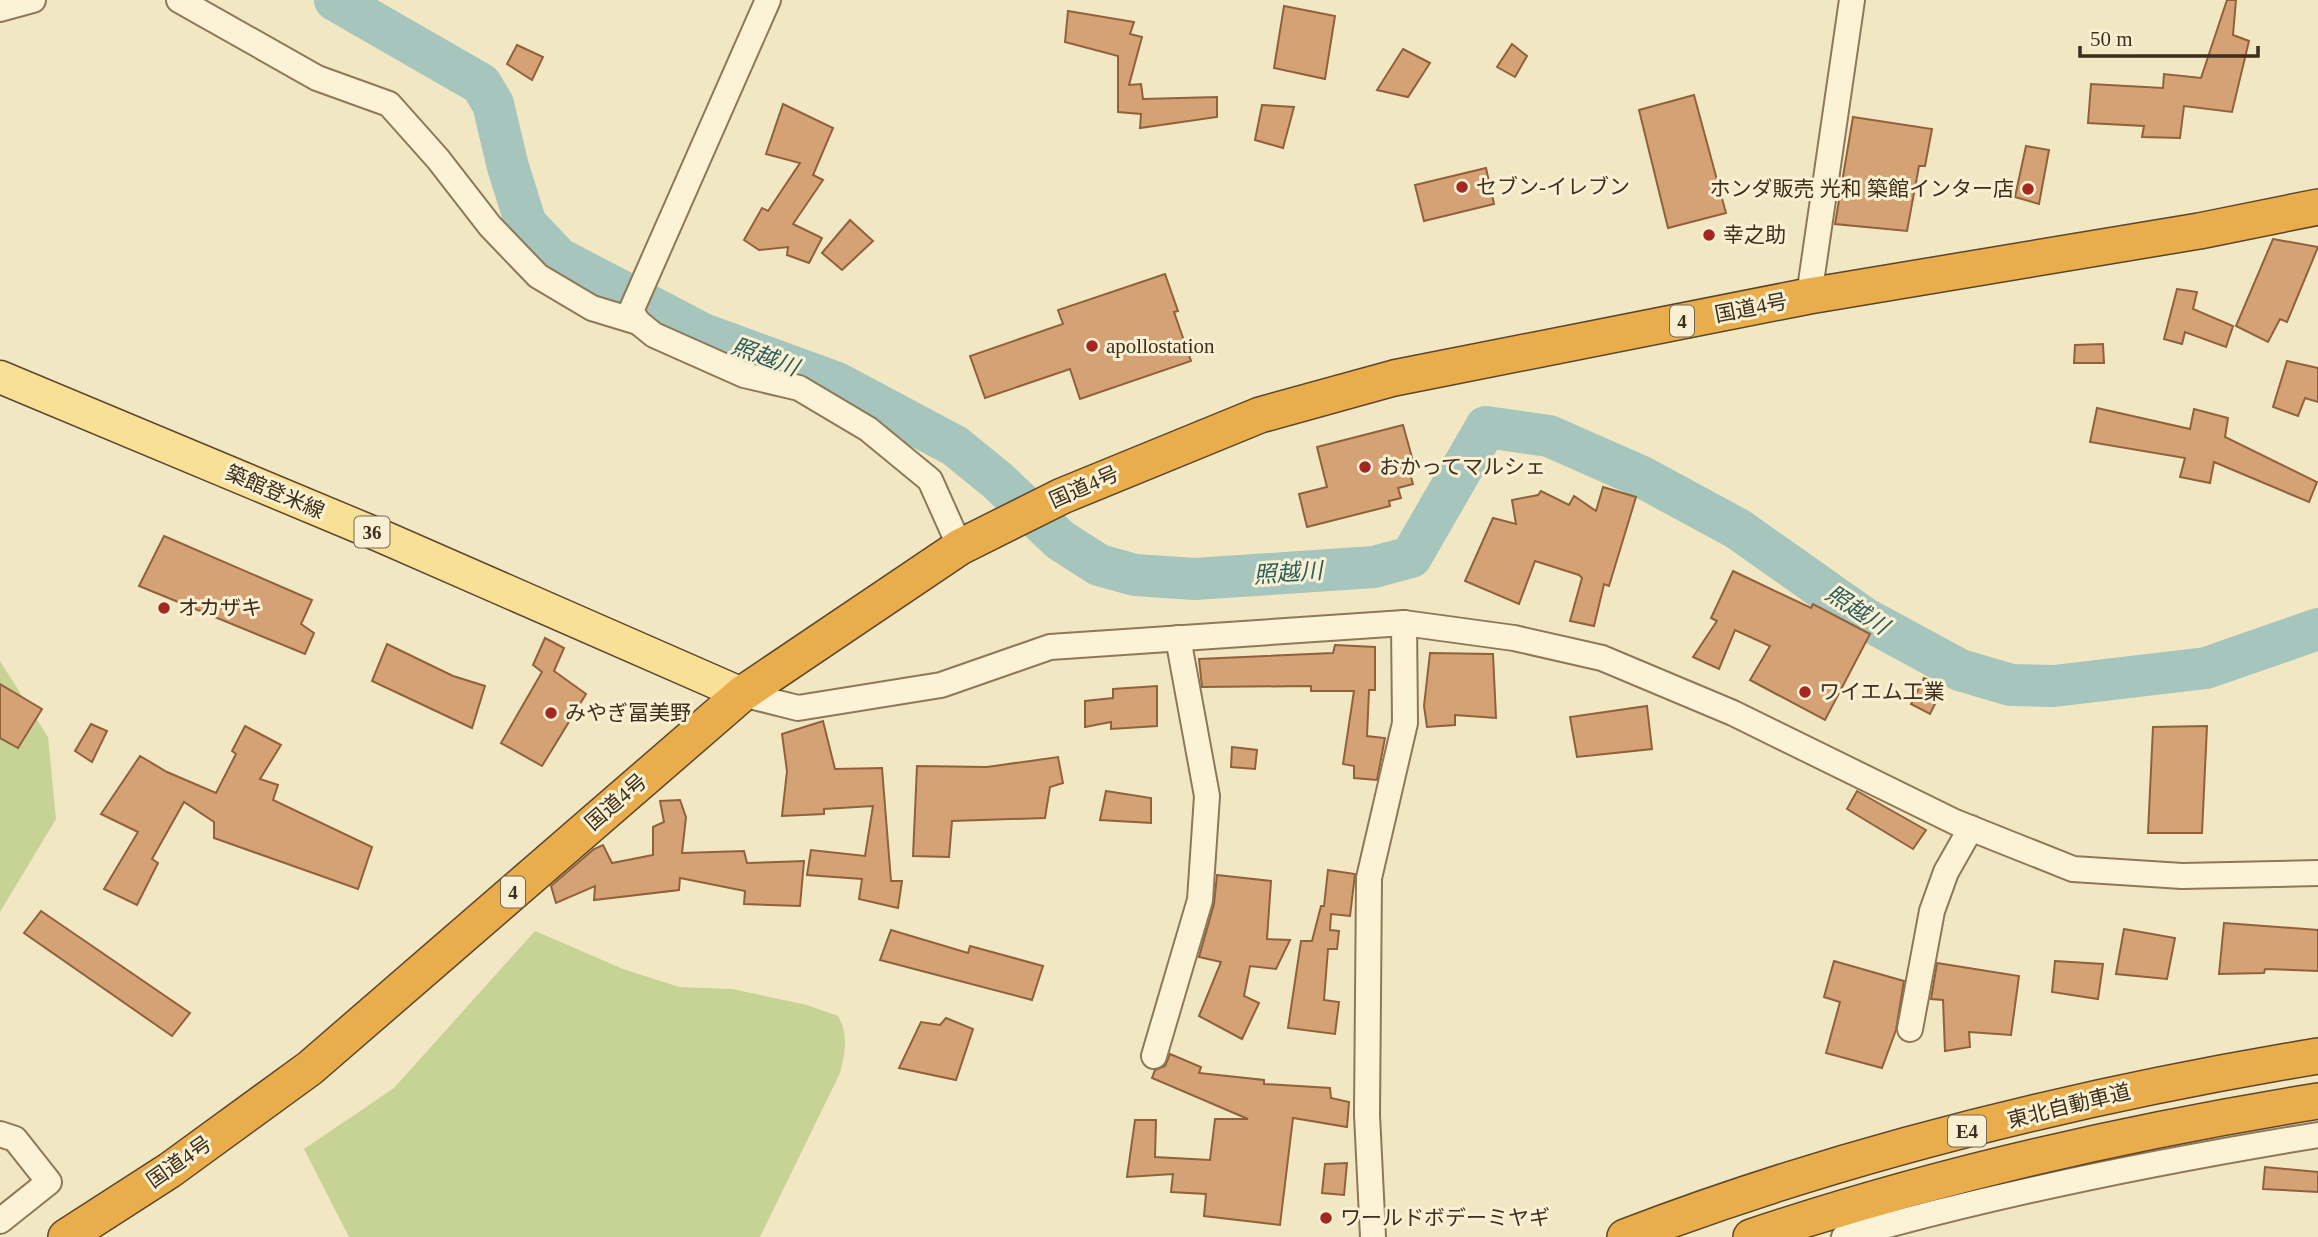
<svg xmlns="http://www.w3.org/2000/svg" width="2318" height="1237" font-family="'Times New Roman','Noto Sans JP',serif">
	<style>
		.green { fill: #c7d295 }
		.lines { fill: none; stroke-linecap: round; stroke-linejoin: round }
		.river { stroke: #a5c5bd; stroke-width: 42 }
		.building { fill: #d4a275; stroke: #90613b; stroke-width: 2 }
		.minor-casing { stroke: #8e7857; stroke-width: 28 }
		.major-casing { stroke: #5c452c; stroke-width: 35 }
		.highway-casing { stroke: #5c452c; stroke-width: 38 }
		.minor { stroke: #fcf3d7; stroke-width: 24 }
		.major { stroke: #f8e097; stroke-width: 32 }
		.highway { stroke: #e9ad4c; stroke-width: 35 }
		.poi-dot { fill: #a32822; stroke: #f9f0d3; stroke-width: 2.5 }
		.labels { text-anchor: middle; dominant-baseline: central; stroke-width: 6; stroke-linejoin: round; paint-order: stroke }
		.shield { fill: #f9f0d3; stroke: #756854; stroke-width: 2 }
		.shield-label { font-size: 19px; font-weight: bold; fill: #3d2e1d }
		.poi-label { font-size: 21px; fill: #3d2e1d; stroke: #f9f0d3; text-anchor: start }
		.street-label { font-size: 21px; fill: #3d2e1d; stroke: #f9f0d3 }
		.water-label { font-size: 23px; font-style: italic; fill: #2b5e5d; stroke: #f9f0d3 }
	</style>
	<rect width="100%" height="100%" fill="#f2e7c3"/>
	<g class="green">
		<polygon points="0,661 48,737 56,819 0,912"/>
		<path d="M535,931L623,969L679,987L732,989L807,1005L838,1016C849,1035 845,1053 840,1073L760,1237H349L304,1149L394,1088Z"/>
	</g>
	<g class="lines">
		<polyline class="river" points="335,0 481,84 493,104 508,167 526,224 558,258 703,334 837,383 955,446 998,481 1060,540 1099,565 1135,575 1195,579 1374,567 1411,557 1486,427 1549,436 1642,477 1738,529 1864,618 1960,670 2011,685 2054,686 2206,668 2318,629"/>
	</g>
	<g class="building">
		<polygon points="2227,0 2236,0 2233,35 2249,41 2232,112 2184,106 2180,138 2142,137 2144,126 2088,123 2091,84 2163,88 2164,74 2201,78"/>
		<polygon points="1284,6 1335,16 1325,79 1274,68"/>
		<polygon points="1068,11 1134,22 1130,34 1142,37 1129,85 1141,84 1143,99 1217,97 1217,117 1140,128 1141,114 1118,112 1118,56 1065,42"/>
		<polygon points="1512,44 1527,56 1515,77 1497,67"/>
		<polygon points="517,45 543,57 532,80 507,64"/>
		<polygon points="1403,49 1430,63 1408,97 1377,90"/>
		<polygon points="1694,95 1726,213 1668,228 1639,110"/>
		<polygon points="783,104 833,128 813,175 823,180 793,224 822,238 809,263 787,255 788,247 759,250 744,240 762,208 768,211 800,163 766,154"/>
		<polygon points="1262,105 1294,107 1283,148 1255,140"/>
		<polygon points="1853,117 1932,129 1925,166 1919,166 1907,231 1835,224"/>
		<polygon points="2026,146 2049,150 2039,204 2015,197"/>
		<polygon points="1486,168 1494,204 1424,221 1415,185"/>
		<polygon points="850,220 873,241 842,270 822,253"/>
		<polygon points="2273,239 2318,247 2287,322 2280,319 2268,342 2236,326"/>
		<polygon points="1165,274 1178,311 1174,312 1191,361 1080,399 1070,369 985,398 970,356 1063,324 1058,310"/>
		<polygon points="2177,289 2197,292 2193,309 2233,326 2226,347 2185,332 2182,344 2164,339"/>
		<polygon points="2103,344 2104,363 2074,363 2075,345"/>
		<polygon points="2287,361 2318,368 2318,402 2305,398 2298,416 2273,407"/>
		<polygon points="2097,408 2190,429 2194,409 2228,418 2225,437 2317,482 2309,502 2214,462 2210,483 2180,477 2185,458 2090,442"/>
		<polygon points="1403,425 1413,461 1407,463 1413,484 1398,488 1401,498 1389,501 1390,506 1307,527 1299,494 1327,487 1317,447"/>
		<polygon points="1603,487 1636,497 1609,586 1604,584 1594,626 1570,621 1582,578 1579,575 1535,561 1519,604 1465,581 1493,518 1516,524 1512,500 1538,495 1541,491 1569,505 1574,496 1596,511"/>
		<polygon points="164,536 312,600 301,624 314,633 305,654 139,586"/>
		<polygon points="1733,571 1811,608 1813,604 1870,634 1825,720 1750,680 1770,646 1735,630 1719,669 1693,657 1717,621 1711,618"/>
		<polygon points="545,638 564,648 554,671 586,694 542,766 501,743 542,672 533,665"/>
		<polygon points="387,644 453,676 485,686 472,728 372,681"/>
		<polygon points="1335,645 1375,647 1375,690 1369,690 1367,736 1385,738 1377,780 1354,778 1354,766 1343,764 1354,691 1311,691 1311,686 1202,687 1199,659 1333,653"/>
		<polygon points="1430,653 1493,654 1496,718 1455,715 1455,725 1427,727 1424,706"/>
		<polygon points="1924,678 1943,688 1930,714 1911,704"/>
		<polygon points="0,684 42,709 18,748 0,738"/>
		<polygon points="1157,686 1157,726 1111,729 1111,722 1085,727 1085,701 1113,698 1113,689"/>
		<polygon points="1647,706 1652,749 1577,757 1570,717"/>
		<polygon points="823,721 835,769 882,768 891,881 902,881 898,908 859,899 862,879 807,875 811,850 865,856 873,806 824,809 824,814 782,816 787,771 782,734"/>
		<polygon points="91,724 107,731 92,762 75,751"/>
		<polygon points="245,726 281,745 260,779 278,785 273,800 372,847 358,889 214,838 214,822 184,802 152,859 158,863 137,905 104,889 138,832 101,814 140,756 167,772 216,793 236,754 232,751"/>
		<polygon points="2207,726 2202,833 2148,833 2153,727"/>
		<polygon points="1232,747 1257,750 1255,769 1231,767"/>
		<polygon points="1058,757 1063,783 1050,787 1045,818 952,821 949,857 913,856 917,766 987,767"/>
		<polygon points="1106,791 1151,798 1151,823 1100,820"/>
		<polygon points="1857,791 1926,830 1913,849 1847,809"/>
		<polygon points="680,800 686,817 682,853 744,851 747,863 804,861 800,906 744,904 745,891 680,878 679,890 594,900 595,886 556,903 551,886 594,849 603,845 612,863 653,855 653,827 664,822 660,801"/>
		<polygon points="1328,870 1355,874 1350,916 1331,914 1330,930 1339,931 1337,949 1328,949 1324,1000 1339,1002 1335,1034 1288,1028 1301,941 1312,941 1321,906 1324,906"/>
		<polygon points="1217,875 1271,881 1267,939 1290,940 1276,969 1250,966 1244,996 1259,1003 1242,1039 1199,1016 1221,962 1199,957 1214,904"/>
		<polygon points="41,911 190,1013 172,1036 24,933"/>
		<polygon points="2224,923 2318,930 2318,971 2265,969 2264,973 2219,974"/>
		<polygon points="2124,929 2175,938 2167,979 2116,974"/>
		<polygon points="891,930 968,953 970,946 1043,966 1032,1000 880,960"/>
		<polygon points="1834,961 1904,981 1896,1030 1882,1068 1826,1053 1840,1002 1824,997"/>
		<polygon points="2055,961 2103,964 2098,999 2052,992"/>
		<polygon points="1937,963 2019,976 2011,1035 1969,1032 1970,1047 1945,1051 1943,1000 1931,999"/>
		<polygon points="946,1018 973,1029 956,1080 899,1068 921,1022 940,1025"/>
		<polygon points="1170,1054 1201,1067 1199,1073 1264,1080 1264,1084 1330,1088 1331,1098 1349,1102 1347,1127 1293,1118 1280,1225 1204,1216 1206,1194 1171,1192 1173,1174 1127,1177 1135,1120 1156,1120 1155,1157 1210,1160 1215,1119 1248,1119 1152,1078 1155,1070 1165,1066"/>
		<polygon points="1347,1163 1344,1195 1322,1193 1325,1164"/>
		<polygon points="2265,1167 2318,1172 2318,1192 2263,1189"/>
	</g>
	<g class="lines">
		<defs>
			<g id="minor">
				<polyline points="179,0 317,78 389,104 438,159 490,226 538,276 592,308 638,322"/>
				<polyline points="768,0 631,311 638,322 654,335 744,375 799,388 868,429 930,480 960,547"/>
				<polyline points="0,9 33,0"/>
				<polyline points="1809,296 1852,0"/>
				<polyline points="742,694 798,708 941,685 1050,647 1404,623 1514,638 1602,658 1733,713 1955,822 2073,869 2182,876 2318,873"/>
				<polyline points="1910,1029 1932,911 1946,872 1971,828"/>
				<polyline points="1154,1056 1200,900 1207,796 1178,638"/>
				<polyline points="0,1134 15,1139 49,1182 0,1221"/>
				<polyline points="1373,1237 1367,1115 1369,878 1405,723 1404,623"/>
				<path d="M1844,1237C1999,1193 2159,1161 2318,1135"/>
			</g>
			<polyline id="major" points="0,377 381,536 742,694"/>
			<g id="highway">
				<polyline points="66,1237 170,1170 310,1068 742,694 960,547 1062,496 1260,415 1394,378 1809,296 2199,231 2318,207"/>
				<path d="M1625,1237C1847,1152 2083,1095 2318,1056"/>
				<path d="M1751,1237C1936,1175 2126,1132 2318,1101"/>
			</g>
		</defs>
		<use href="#minor" class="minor-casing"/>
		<use href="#major" class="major-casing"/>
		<use href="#highway" class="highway-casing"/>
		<use href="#minor" class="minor"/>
		<use href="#major" class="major"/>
		<use href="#highway" class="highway"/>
	</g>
	<g class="poi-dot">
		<circle cx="1462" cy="187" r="7"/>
		<circle cx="2028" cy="189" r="7"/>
		<circle cx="1709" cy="235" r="7"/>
		<circle cx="1092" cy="346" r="7"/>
		<circle cx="1365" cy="467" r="7"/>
		<circle cx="164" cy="608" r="7"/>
		<circle cx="1805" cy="692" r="7"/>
		<circle cx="551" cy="713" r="7"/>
		<circle cx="1326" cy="1218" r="7"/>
	</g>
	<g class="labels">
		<g class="shield">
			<rect x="1670" y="305.5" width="24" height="31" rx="5"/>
			<rect x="354.5" y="516.5" width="35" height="31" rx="5"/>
			<rect x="501" y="876.5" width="24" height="31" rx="5"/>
			<rect x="1948" y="1115.5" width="38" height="31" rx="5"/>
		</g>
		<g class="shield-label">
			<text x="1682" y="321">4</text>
			<text x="372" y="532">36</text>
			<text x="513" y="892">4</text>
			<text x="1967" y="1131">E4</text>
		</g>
		<g class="poi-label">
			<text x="1476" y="187">セブン-イレブン</text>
			<text x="2014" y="189" text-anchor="end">ホンダ販売 光和 築館インター店</text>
			<text x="1723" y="235">幸之助</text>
			<text x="1106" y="346">apollostation</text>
			<text x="1379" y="467">おかってマルシェ</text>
			<text x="178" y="608">オカザキ</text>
			<text x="1819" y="692">ワイエム工業</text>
			<text x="565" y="713">みやぎ冨美野</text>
			<text x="1340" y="1218">ワールドボデーミヤギ</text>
		</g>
		<g class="street-label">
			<text transform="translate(1751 308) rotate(-11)">国道4号</text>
			<text transform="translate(1084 487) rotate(-24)">国道4号</text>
			<text transform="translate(275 492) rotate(23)">築館登米線</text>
			<text transform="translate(616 802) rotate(-41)">国道4号</text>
			<text transform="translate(2069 1106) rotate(-14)">東北自動車道</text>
			<text transform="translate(179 1162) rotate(-35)">国道4号</text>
		</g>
		<g class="water-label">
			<text transform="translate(765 357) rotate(20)">照越川</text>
			<text transform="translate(1288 573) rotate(-4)">照越川</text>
			<text transform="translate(1857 610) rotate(33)">照越川</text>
		</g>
	</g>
	<path d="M2080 46v10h178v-10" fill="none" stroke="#3d2e1d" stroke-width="3.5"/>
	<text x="2090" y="46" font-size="21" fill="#3d2e1d" stroke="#f9f0d3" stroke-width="5" paint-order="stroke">50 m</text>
</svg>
